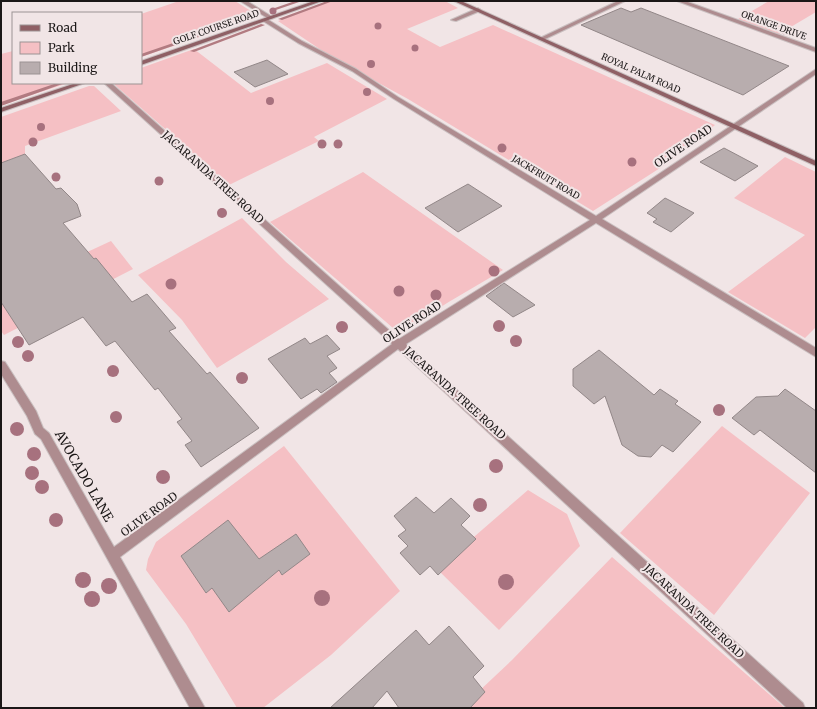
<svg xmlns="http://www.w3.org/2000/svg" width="817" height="709" font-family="Merriweather,serif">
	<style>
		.green { fill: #f5c0c4 }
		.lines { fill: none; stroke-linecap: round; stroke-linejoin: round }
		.stream { fill: #b27b81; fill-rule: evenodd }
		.building { fill: #b8adae; stroke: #928788 }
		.lane-casing { stroke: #cac0c1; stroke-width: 2 }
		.street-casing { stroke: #cac0c1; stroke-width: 2 }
		.secondary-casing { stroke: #cac0c1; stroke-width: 2 }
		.lane { fill: #ae8c8f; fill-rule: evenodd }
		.street { fill: #ae8c8f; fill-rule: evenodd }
		.secondary { fill: #8f6065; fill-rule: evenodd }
		.tree { fill: #a7717e }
		.labels { text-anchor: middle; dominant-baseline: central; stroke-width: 4; stroke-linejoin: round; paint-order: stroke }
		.far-street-label { font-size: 9px; fill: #1b1717; stroke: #f1e5e6 }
		.street-label { font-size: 11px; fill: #1b1717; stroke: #f1e5e6 }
		.near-street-label { font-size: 13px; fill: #1b1717; stroke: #f1e5e6 }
	</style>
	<rect width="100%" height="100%" fill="#f1e5e6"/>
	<g class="green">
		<polygon points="179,1 235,1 254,13 255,16 252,19 141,57 141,14"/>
		<polygon points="329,1 445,1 458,8 407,29 440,47 493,25 715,125 671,161 593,211 408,99 333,58 278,21"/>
		<polygon points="769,1 816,1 816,12 779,34 738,19"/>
		<polygon points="194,49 251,93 327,63 387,99 314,137 319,141 229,185 115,85 115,83 141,83 141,68"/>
		<polygon points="13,51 13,83 68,83 1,105 1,54"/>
		<polygon points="89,86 94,86 121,111 25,146 25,154 1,163 1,117"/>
		<polygon points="785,157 816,172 816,327 805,338 728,292 805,235 734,198"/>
		<polygon points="363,172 503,270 447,303 400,334 270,222"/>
		<polygon points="242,218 286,262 329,299 217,368 182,320 138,275"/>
		<polygon points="111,241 133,269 4,335 1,331 1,292"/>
		<polygon points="722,426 810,493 714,615 620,533"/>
		<polygon points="284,446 400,591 331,655 263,708 237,708 186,624 146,570 148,559 156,542"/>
		<polygon points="528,490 567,514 580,546 499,630 437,569"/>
		<polygon points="612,557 785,708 461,708 512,660"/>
	</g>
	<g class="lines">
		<g class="stream">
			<polygon points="295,1 302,1 273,11 269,10"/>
			<polygon points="327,1 333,1 282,20 278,19"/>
			<polygon points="255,15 259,16 141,57 141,54"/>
			<polygon points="261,24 265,25 194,52 190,51"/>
			<polygon points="57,83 65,83 1,106 1,102"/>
		</g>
	</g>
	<g class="building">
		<polygon points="621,8 631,12 641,8 789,66 743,95 581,25"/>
		<polygon points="267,60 288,74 255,87 234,72"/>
		<polygon points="724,148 758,166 735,181 700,162"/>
		<polygon points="25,154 56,189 61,188 77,204 81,216 63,223 94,259 96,258 132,302 147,294 176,328 169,331 207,374 210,372 259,428 201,467 185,445 192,441 177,422 182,419 158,388 155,390 115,341 106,346 83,317 29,345 1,302 1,163"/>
		<polygon points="468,184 502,206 458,232 425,208"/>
		<polygon points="665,198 694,213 671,232 653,222 657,219 647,213"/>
		<polygon points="504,283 535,305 513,317 486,296"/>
		<polygon points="327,335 340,349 327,356 337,368 329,373 337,382 321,393 317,389 301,399 268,359 305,338 310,344"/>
		<polygon points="599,350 654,395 660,389 678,401 675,404 701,422 673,452 662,445 651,457 638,456 622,445 605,396 594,404 573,386 573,369"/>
		<polygon points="785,389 816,411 816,473 760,430 754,435 732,418 756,397 778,396"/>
		<polygon points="416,497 434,513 451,498 470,516 461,525 476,539 438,575 430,566 420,575 400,553 408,546 398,536 406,530 394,516"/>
		<polygon points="228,520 259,559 296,534 310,554 282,575 279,570 229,612 212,588 206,593 181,556"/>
		<polygon points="449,626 484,666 473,677 485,692 470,708 399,708 387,691 372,708 330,708 416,630 429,645"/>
	</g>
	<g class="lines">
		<defs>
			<polygon id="lane" points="478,8 481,10 480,11 456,21 451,20"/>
			<g id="street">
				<polygon points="240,1 247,1 274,18 269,19"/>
				<polygon points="618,1 625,1 543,40 538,39"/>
				<polygon points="677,1 685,1 816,48 816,52"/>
				<polygon points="263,19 267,19 302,41 356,69 398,97 596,216 816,69 816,74 602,219 816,348 816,357 596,223 406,344 803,703 805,708 787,708 398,349 120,557 205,708 190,708 41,439 35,434 27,416 1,374 1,361 5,362 36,411 43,428 49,433 114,547 392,344 104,83 111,83 399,339 590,220 394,99 352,71 298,43 263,21"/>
			</g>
			<g id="secondary">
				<polygon points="314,1 322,1 141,65 141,61"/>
				<polygon points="454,1 461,1 816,161 816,166"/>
				<polygon points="76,83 85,83 1,112 1,108"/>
			</g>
		</defs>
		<use href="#lane" class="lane-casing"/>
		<use href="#street" class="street-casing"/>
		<use href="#secondary" class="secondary-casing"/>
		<use href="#lane" class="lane"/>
		<use href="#street" class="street"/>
		<use href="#secondary" class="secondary"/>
	</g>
	<g class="tree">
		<circle cx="273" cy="11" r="3.5"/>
		<circle cx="378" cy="26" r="3.5"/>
		<circle cx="785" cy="31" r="3.5"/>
		<circle cx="415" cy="48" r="3.5"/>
		<circle cx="371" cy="64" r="4"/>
		<circle cx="367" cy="92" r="4"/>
		<circle cx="270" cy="101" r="4"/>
		<circle cx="41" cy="127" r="4"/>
		<circle cx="33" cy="142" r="4.5"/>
		<circle cx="322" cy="144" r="4.5"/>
		<circle cx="338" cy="144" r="4.5"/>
		<circle cx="502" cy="148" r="4.5"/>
		<circle cx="632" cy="162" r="4.5"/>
		<circle cx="56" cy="177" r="4.5"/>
		<circle cx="159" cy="181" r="4.5"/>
		<circle cx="222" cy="213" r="5"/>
		<circle cx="494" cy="271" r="5.5"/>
		<circle cx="171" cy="284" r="5.5"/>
		<circle cx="399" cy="291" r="5.5"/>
		<circle cx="436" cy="295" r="5.5"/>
		<circle cx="499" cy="326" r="6"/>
		<circle cx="342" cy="327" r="6"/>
		<circle cx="516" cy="341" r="6"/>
		<circle cx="18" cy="342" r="6"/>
		<circle cx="28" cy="356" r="6"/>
		<circle cx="113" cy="371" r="6"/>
		<circle cx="242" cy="378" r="6"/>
		<circle cx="719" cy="410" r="6"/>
		<circle cx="116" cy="417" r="6"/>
		<circle cx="17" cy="429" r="7"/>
		<circle cx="34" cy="454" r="7"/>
		<circle cx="496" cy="466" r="7"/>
		<circle cx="32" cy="473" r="7"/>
		<circle cx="163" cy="477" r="7"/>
		<circle cx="42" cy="487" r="7"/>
		<circle cx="480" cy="505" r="7"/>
		<circle cx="56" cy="520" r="7"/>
		<circle cx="83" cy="580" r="8"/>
		<circle cx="506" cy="582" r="8"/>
		<circle cx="109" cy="586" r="8"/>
		<circle cx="322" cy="598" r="8"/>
		<circle cx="92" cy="599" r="8"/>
	</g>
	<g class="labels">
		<g class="far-street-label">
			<text transform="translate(774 25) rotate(20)">ORANGE DRIVE</text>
			<text transform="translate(216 27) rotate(-19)">GOLF COURSE ROAD</text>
			<text transform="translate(641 73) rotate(24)">ROYAL PALM ROAD</text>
			<text transform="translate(546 177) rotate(31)">JACKFRUIT ROAD</text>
		</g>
		<g class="street-label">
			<text transform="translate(683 146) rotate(-34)">OLIVE ROAD</text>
			<text transform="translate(213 177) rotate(42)">JACARANDA TREE ROAD</text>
			<text transform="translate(412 322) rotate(-33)">OLIVE ROAD</text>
			<text transform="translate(455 393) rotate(42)">JACARANDA TREE ROAD</text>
			<text transform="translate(149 514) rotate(-36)">OLIVE ROAD</text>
			<text transform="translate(694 611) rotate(43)">JACARANDA TREE ROAD</text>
		</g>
		<g class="near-street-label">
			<text transform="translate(84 476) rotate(60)">AVOCADO LANE</text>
		</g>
	</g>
	<rect width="817" height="709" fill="none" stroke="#1b1717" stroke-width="4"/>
	<rect x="12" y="12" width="130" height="72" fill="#f1e5e6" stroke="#9b9393"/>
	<rect x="20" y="25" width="20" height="6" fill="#8f6065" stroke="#9b9393"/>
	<text x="48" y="32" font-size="12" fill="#1b1717">Road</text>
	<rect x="20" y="42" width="20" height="12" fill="#f5c0c4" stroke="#9b9393"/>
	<text x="48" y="52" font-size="12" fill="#1b1717">Park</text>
	<rect x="20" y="62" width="20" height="12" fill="#b8adae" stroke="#9b9393"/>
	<text x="48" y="72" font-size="12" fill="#1b1717">Building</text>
</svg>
